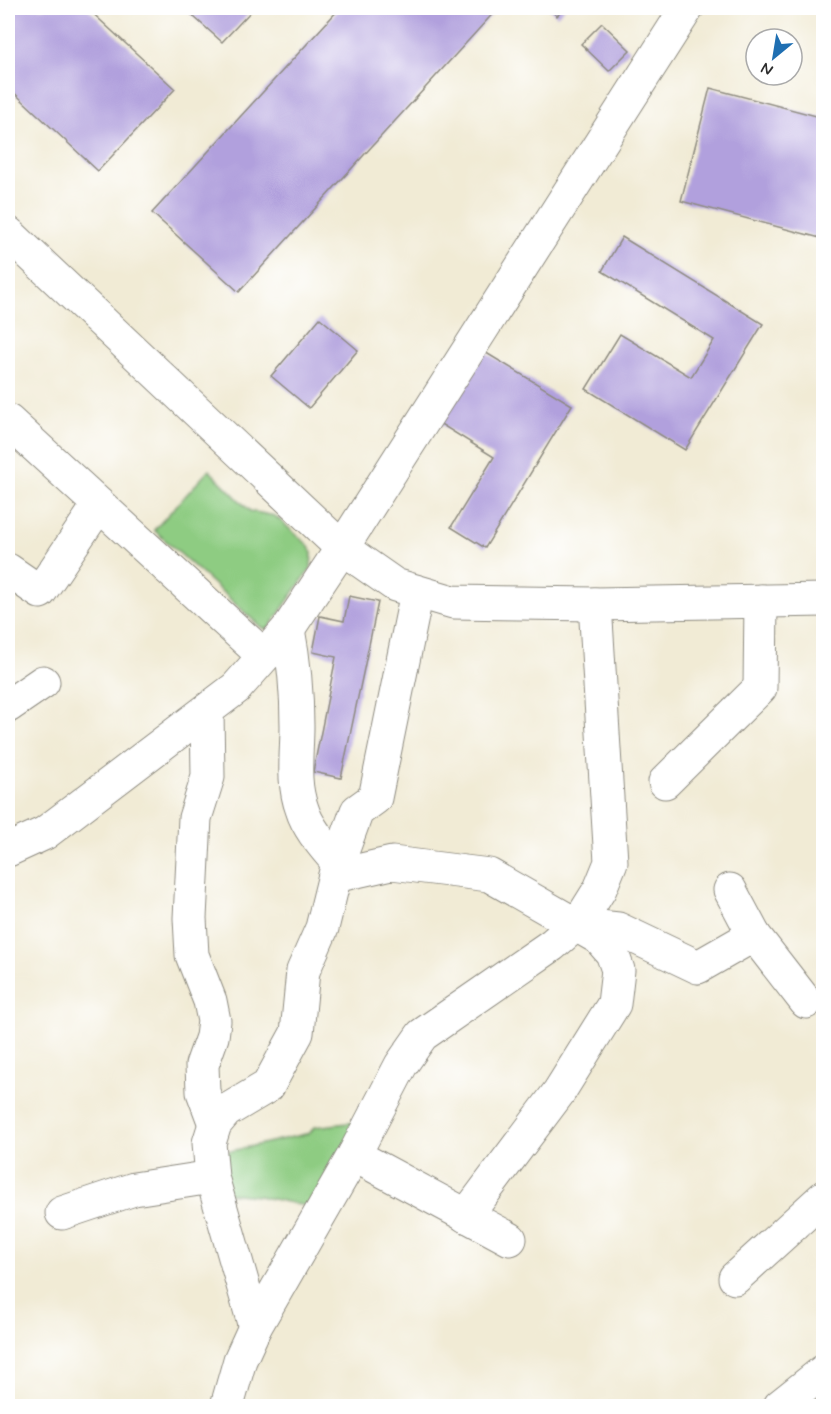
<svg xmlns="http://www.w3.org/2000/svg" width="831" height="1414" font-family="Mynerve,sans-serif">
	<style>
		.green { fill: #8ecc82; stroke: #5c7c56; stroke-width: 1.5 }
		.building { fill: #b1a0dd }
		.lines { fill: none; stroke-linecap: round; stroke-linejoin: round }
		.minor-casing { stroke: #8e8b80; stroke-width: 35 }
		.minor { stroke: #fff; stroke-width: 33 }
	</style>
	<rect width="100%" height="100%" fill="#fff"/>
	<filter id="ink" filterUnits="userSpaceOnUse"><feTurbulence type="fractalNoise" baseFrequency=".0167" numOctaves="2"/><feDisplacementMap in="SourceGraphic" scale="12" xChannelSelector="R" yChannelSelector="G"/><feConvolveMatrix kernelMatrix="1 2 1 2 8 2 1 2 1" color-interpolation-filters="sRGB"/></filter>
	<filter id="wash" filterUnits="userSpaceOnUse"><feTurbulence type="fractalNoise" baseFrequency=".008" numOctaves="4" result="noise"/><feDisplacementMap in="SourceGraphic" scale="24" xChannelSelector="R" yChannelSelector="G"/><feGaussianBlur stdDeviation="1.35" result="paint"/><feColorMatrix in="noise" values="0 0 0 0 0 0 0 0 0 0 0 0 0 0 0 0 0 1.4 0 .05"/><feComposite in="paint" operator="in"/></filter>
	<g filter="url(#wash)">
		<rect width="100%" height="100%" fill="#f1ebd5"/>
		<g class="green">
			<polygon points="209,470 250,511 275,516 308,545 312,553 311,568 268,629 262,628 154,530"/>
			<polygon points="365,1121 315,1208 258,1196 227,1193 222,1153 310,1133 314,1127"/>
		</g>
		<g id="blocks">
			<g class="building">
				<polygon points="8,8 87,8 175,89 98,171 8,87"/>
				<polygon points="184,8 254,8 222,42"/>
				<polygon points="340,8 498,8 239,292 152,213"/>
				<polygon points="548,8 565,8 557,16"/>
				<polygon points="602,23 630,50 609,71 581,44"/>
				<polygon points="710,88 824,118 824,239 681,201"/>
				<polygon points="622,237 763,324 685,450 586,389 620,334 691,377 714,340 602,271"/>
				<polygon points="320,318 358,350 309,408 271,376"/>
				<polygon points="483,351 572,405 485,548 451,527 494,457 439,423"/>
				<polygon points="349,596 378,602 341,778 313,772 336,657 313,652 320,616 344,621"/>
			</g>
		</g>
	</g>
	<g filter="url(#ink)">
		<use href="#blocks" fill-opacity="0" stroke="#8e8b80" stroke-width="1.5"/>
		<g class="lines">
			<defs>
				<g id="minor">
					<polyline points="8,233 342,548 395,585 453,602 595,604 824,600"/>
					<polyline points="8,421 264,656"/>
					<polyline points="8,570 40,592 99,505"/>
					<polyline points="8,706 43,682"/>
					<polyline points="207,711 208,777 195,818 190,918 192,955 210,1001 214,1021 212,1037 202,1065 203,1092 215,1124"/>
					<polyline points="665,782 760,688 761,601"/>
					<polyline points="8,850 45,833 236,688 288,629 342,548 687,8"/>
					<polyline points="338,863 357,811 375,798 417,592"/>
					<polyline points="335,876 392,863 489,875 599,938 612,953 618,970 614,1004 559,1092 466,1216"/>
					<polyline points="730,890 754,935"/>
					<polyline points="581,925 618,929 698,967 754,935 806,1002"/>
					<polyline points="354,1155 510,1239"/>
					<polyline points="62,1213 134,1189 212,1177"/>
					<polyline points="735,1278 824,1197"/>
					<path d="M255,1327L212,1177L209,1143L215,1124L226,1111L268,1086L297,1033L303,971L322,928L338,863C325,847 308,829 302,809C292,782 297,755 297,726C297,694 294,660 288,629"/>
					<polyline points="227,1406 240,1360 255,1327 354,1155 401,1065 422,1035 552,945 580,921 600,889 611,862 595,604"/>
					<polyline points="780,1406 824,1371"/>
				</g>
			</defs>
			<use href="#minor" class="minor-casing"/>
			<use href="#minor" class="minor"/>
		</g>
	</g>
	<rect width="831" height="1414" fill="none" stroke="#fff" stroke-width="30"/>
	<g transform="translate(774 57) rotate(210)"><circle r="28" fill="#ffffff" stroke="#aaaaaa" stroke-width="1.5"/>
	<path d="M0-4.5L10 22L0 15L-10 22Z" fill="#1f6fb2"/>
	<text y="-9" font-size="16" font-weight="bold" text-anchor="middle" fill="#2b2b2b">N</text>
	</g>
</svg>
